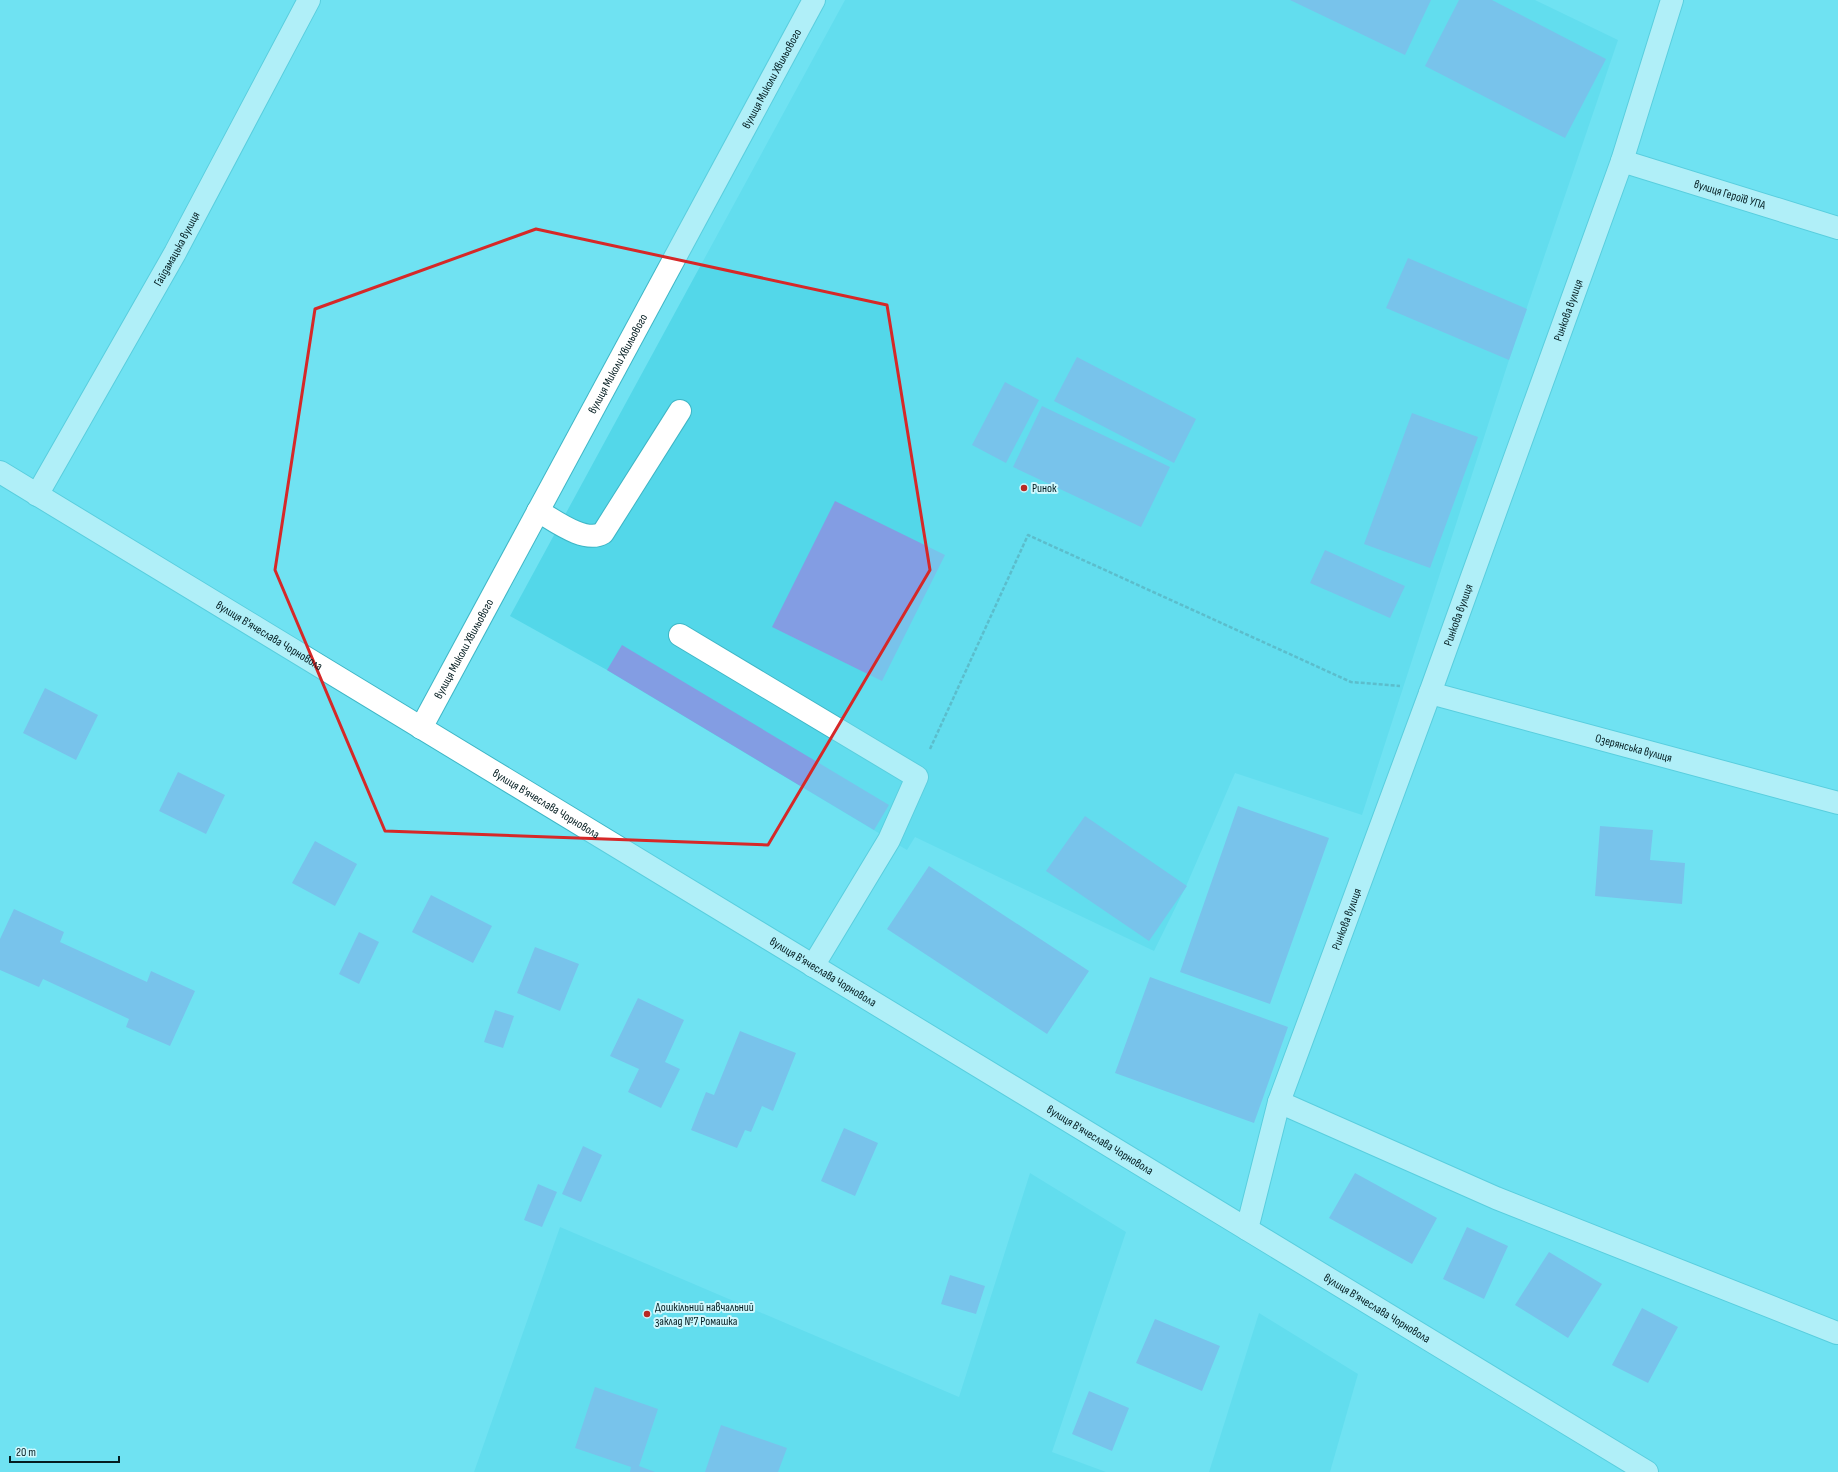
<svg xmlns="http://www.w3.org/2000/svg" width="1838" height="1472" font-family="'Sofia Sans Condensed',sans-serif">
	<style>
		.built { fill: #53d7e9 }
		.building { fill: #839de3 }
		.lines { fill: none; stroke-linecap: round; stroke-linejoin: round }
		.minor-casing { stroke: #3eb6c6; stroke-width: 24 }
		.path { stroke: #44919d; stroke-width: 2.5; stroke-dasharray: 4 2; stroke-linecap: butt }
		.minor { stroke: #fff; stroke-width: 22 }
		.marked { fill: none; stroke: #d62828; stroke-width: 3; stroke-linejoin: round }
		.poi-dot { fill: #b82924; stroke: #cff8fe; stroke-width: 1.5 }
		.labels { text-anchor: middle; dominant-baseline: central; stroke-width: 4; stroke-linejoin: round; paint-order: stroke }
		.street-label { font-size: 12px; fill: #041d21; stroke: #cff8fe }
		.poi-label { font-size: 12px; fill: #041d21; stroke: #cff8fe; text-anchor: start }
	</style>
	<rect width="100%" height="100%" fill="#70e2f2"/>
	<g class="built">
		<polygon points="845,0 1535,0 1618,40 1509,360 1362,815 1235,773 1187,884 1154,951 915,837 907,850 607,670 510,616"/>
		<polygon points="1030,1173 1126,1232 1052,1452 1106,1472 474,1472 560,1227 959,1397"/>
		<polygon points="1259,1313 1358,1374 1330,1472 1209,1472"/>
	</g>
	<g class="building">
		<polygon points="1290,0 1431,0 1405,55"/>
		<polygon points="1459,0 1492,0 1606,59 1565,138 1425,66"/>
		<polygon points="1408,258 1527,309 1509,360 1386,308"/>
		<polygon points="1077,357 1196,419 1174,463 1054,401"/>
		<polygon points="1005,382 1039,400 1006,463 972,445"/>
		<polygon points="1042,406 1170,467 1141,527 1013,467"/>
		<polygon points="1412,413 1478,437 1430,568 1364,544"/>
		<polygon points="835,501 945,555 882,681 772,627"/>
		<polygon points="1325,550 1405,586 1390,618 1310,583"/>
		<polygon points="622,645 889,805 874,830 607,670"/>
		<polygon points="45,688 98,715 76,760 23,733"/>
		<polygon points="178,772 225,795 206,834 159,811"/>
		<polygon points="1238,806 1329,838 1270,1004 1180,972"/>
		<polygon points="1085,816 1187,886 1149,941 1046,871"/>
		<polygon points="1600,826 1653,830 1650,860 1685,863 1682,904 1595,896"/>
		<polygon points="315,841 357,864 335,906 292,883"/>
		<polygon points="929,866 1089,971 1047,1034 887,929"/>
		<polygon points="431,895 492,926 473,963 412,932"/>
		<polygon points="14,909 64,932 60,942 147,982 151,971 195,991 170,1046 126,1027 129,1019 43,979 39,987 0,970 0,939"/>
		<polygon points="359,932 379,942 359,984 339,974"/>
		<polygon points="535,947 579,964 560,1011 517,993"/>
		<polygon points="1150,977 1288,1027 1254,1123 1115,1073"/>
		<polygon points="638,998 684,1020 665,1062 680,1069 661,1108 628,1092 639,1069 610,1056"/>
		<polygon points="495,1010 514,1016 503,1048 484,1042"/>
		<polygon points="740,1031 796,1053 773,1111 762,1106 751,1132 745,1130 737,1148 691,1130 706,1092 714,1095"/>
		<polygon points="844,1128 878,1143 855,1196 821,1181"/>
		<polygon points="583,1146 602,1155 581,1202 562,1194"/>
		<polygon points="1355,1173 1437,1218 1412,1264 1329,1218"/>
		<polygon points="538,1184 557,1192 542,1227 524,1220"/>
		<polygon points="1467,1227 1508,1246 1484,1299 1443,1279"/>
		<polygon points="1549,1252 1602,1284 1568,1338 1515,1305"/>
		<polygon points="950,1275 985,1286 976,1314 941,1304"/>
		<polygon points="1642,1308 1678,1327 1648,1383 1612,1365"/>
		<polygon points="1155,1319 1220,1346 1202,1391 1136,1363"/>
		<polygon points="595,1387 658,1409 639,1466 655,1472 630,1472 631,1467 575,1448"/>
		<polygon points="1089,1391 1129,1408 1112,1451 1072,1434"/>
		<polygon points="721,1425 787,1448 778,1472 705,1472"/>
	</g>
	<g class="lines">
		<defs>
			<g id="minor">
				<path id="s1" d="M1622,161L1838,228"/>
				<path id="s2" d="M0,472L1647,1472"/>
				<path id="s3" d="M37,495L175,253L309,0"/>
				<path d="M538,511C554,520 585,544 603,533L680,411"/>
				<polyline points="680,635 917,777 889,840 813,966"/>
				<path id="s4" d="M1430,693L1838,803"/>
				<path id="s5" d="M421,728L814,0"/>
				<polyline points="1279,1102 1496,1198 1837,1333"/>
				<path id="s6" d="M1247,1229L1279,1102L1430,693L1622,161L1672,0"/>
			</g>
		</defs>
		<use href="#minor" class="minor-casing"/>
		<polyline class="path" points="930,749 1028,535 1351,682 1400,686"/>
		<use href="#minor" class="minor"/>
	</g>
	<path d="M0 0H1838V1472H0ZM536,229L887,305L930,570L768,845L385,831L275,570L315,309Z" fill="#70e2f2" fill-opacity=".55" fill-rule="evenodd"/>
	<path class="marked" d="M536,229L887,305L930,570L768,845L385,831L275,570L315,309Z"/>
	<g class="poi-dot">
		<circle cx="1024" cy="488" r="4"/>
		<circle cx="647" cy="1314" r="4"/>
	</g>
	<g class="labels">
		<g class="street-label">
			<text stroke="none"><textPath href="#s5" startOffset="738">вулиця Миколи Хвильового</textPath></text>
			<text stroke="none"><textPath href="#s1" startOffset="113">вулиця Героїв УПА</textPath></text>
			<text stroke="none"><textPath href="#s3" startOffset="283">Гайдамацька вулиця</textPath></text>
			<text stroke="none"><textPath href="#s6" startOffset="974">Ринкова вулиця</textPath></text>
			<text stroke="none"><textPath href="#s5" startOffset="414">вулиця Миколи Хвильового</textPath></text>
			<text stroke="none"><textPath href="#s6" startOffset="650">Ринкова вулиця</textPath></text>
			<text stroke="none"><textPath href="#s2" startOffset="315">вулиця В'ячеслава Чорновола</textPath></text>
			<text stroke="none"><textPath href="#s5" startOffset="90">вулиця Миколи Хвильового</textPath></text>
			<text stroke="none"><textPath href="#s4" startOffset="211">Озерянська вулиця</textPath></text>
			<text stroke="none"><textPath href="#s2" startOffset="639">вулиця В'ячеслава Чорновола</textPath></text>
			<text stroke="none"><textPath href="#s6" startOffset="326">Ринкова вулиця</textPath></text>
			<text stroke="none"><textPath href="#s2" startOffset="963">вулиця В'ячеслава Чорновола</textPath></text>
			<text stroke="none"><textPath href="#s2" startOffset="1287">вулиця В'ячеслава Чорновола</textPath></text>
			<text stroke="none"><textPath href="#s2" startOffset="1611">вулиця В'ячеслава Чорновола</textPath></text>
		</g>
		<g class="poi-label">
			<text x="1032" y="488">Ринок</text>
			<text x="655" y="1307">Дошкільний навчальний<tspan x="655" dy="14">заклад №7 Ромашка</tspan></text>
		</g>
	</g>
	<path d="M10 1456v6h109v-6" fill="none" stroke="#041d21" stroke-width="2"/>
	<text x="16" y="1456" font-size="12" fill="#041d21" stroke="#cff8fe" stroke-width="3" paint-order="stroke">20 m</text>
</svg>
